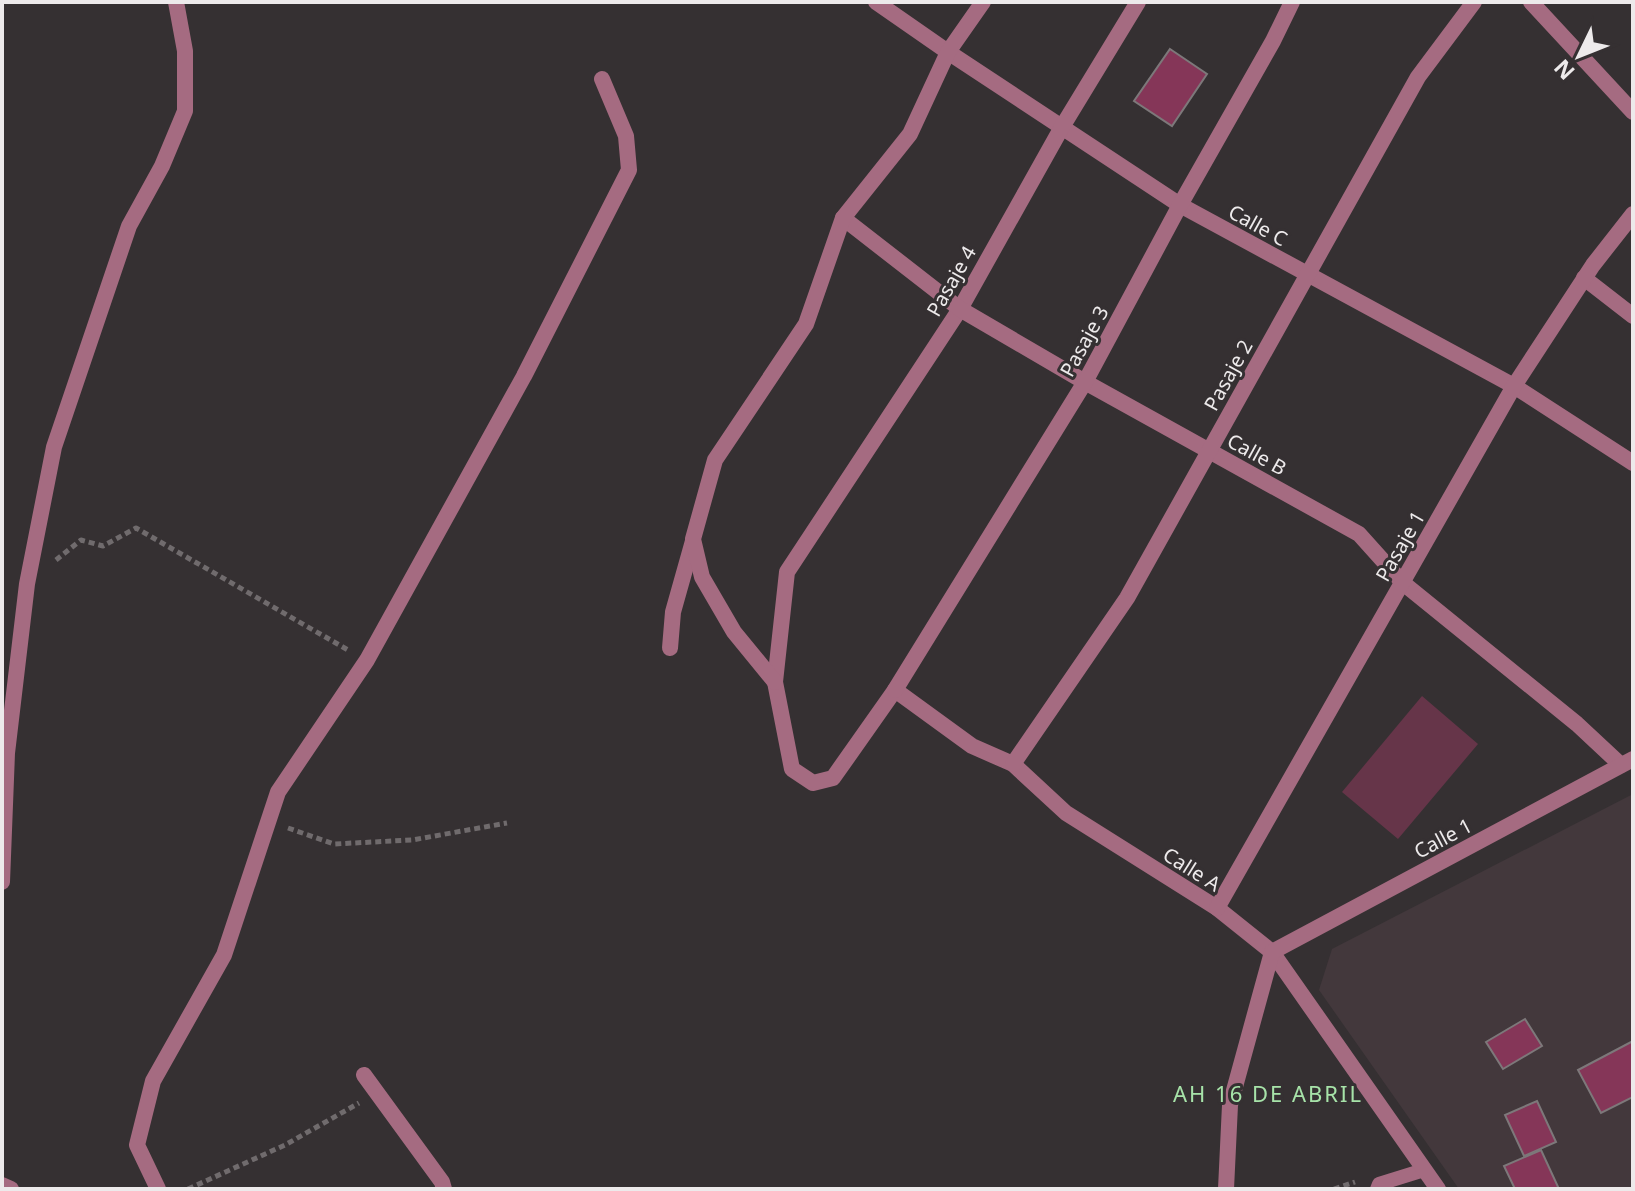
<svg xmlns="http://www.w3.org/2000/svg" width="1635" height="1191" font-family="'Noto Sans',sans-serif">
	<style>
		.built { fill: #43383c }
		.green { fill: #663549 }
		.building { fill: #853658; stroke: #7d787a; stroke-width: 2 }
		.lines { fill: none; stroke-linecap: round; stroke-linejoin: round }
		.path { stroke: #706b6d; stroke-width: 5; stroke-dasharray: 6 4; stroke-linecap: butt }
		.lane { stroke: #a56b81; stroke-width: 14 }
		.street { stroke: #a56b81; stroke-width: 16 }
		.labels { text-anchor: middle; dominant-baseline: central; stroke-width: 6; stroke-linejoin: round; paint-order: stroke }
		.street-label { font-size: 20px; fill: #edeaeb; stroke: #353032 }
		.neighbourhood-label { font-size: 22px; letter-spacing: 2px; fill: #a7e3a9; stroke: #353032 }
	</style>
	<rect width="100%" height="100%" fill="#353032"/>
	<polygon class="built" points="1633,794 1633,1189 1459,1189 1319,990 1332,949"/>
	<polygon class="green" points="1422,696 1478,744 1398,839 1342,792"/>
	<g class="building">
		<polygon points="1170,49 1207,74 1172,126 1134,101"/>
		<polygon points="1525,1019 1542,1046 1503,1069 1486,1042"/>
		<polygon points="1633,1041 1633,1097 1601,1113 1578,1070"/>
		<polygon points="1537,1101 1556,1142 1524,1156 1505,1115"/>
		<polygon points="1541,1150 1559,1189 1515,1189 1504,1166"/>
	</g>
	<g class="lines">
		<g class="path">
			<polyline points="56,560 81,540 103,546 136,528 348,650"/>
			<polyline points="288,828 334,844 412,840 507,823"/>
			<polyline points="188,1189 285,1145 359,1103"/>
			<polyline points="1334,1189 1355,1182"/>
		</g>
		<polyline class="lane" points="1377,1189 1379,1184 1424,1170"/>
		<g class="street">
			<polyline points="876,2 948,52 1180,205 1514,386 1633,463"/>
			<polyline points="1138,2 1062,127 960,309 787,572 775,682 792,769 813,783 833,778 895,690 972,746 1013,764 1066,813 1217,908 1272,952 1438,1189"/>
			<polyline points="1531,2 1633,112"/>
			<polyline points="843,218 960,309 1085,382 1359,534 1403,583 1577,724 1621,765"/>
			<polyline points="1584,278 1633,316"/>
			<polyline points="670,648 673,612 693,541"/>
			<polyline points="775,682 734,632 702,577 693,539 715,460 806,324 843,218 910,134 948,52 983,2"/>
			<polyline points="895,690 1085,382 1180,205 1273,41 1292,2"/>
			<polyline points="1013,764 1127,598 1418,77 1474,2"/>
			<polyline points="2,882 7,753 27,584 54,447 129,226 162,166 185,111 185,51 176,2"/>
			<polyline points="1217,908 1514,386 1593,265 1633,214"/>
			<polyline points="364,1075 442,1182 444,1189"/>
			<polyline points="2,1185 11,1189"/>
			<polyline points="158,1189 137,1145 153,1081 224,955 278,792 367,660 524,376 629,170 626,136 602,79"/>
			<polyline points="1226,1189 1230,1105 1272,952 1633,759"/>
		</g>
	</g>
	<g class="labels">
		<g class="street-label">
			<text transform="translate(1258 225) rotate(29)">Calle C</text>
			<text transform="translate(951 281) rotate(-60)">Pasaje 4</text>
			<text transform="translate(1084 341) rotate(-61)">Pasaje 3</text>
			<text transform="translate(1228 375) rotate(-61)">Pasaje 2</text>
			<text transform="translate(1257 454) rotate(29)">Calle B</text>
			<text transform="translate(1400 546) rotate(-60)">Pasaje 1</text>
			<text transform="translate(1443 838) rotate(-28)">Calle 1</text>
			<text transform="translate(1192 869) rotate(32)">Calle A</text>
		</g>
		<g class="neighbourhood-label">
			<text x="1268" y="1093">AH 16 DE ABRIL</text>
		</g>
	</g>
	<rect width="1635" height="1191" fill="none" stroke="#edeaeb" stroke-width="8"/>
	<g transform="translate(1579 56) rotate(227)" stroke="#353032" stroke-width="6" paint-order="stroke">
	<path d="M0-6L14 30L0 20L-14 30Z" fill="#edeaeb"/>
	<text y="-12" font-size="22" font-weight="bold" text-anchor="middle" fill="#edeaeb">N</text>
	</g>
</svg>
